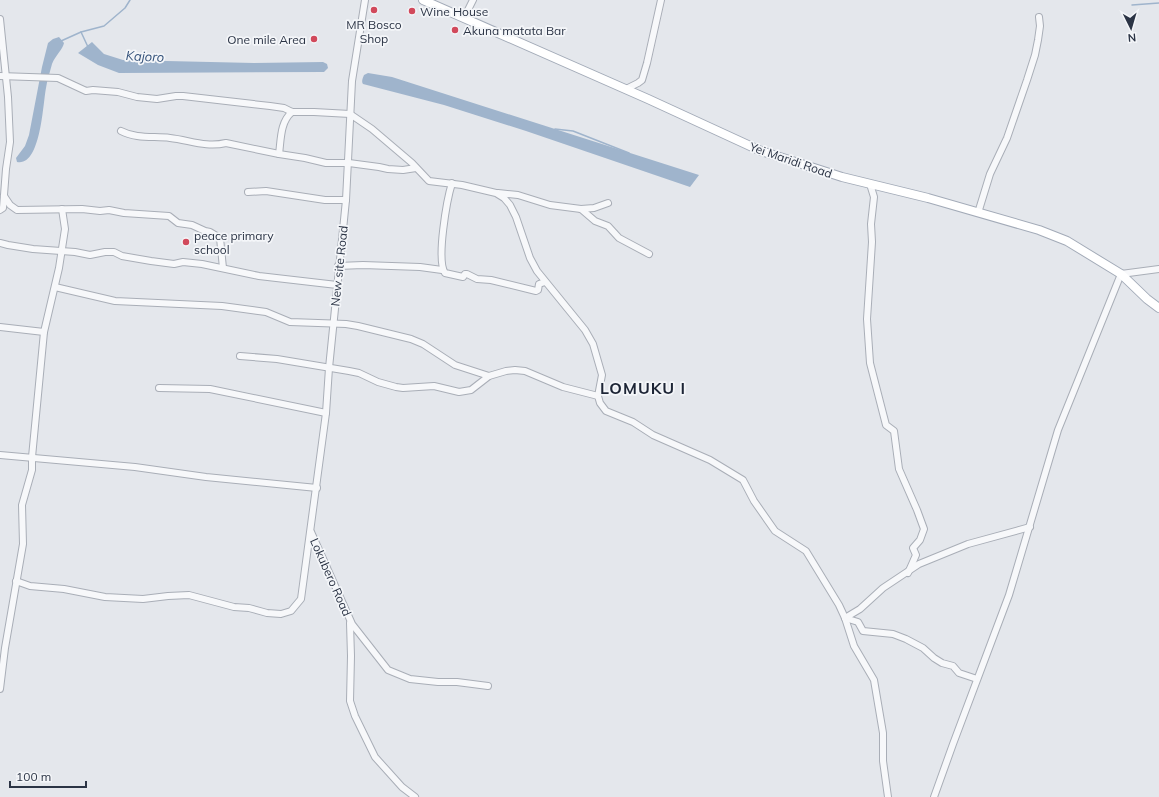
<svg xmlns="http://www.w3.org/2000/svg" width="1159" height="797" font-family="Mulish,sans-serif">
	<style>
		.water { fill: #9fb4cc }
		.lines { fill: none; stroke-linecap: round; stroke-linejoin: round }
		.stream { stroke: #9fb4cc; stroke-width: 1.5 }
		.minor-casing { stroke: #a9aeb7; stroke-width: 8 }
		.major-casing { stroke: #a3abb8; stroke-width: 10 }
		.minor { stroke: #f7f8fa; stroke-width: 6 }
		.major { stroke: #fff; stroke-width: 8 }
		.poi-dot { fill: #d1495b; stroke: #f4f6f9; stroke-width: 1.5 }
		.labels { text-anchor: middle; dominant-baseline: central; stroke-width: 3.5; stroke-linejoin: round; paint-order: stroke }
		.poi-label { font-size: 12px; fill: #2b3445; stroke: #f4f6f9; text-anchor: start }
		.street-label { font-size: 12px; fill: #2b3445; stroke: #f4f6f9 }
		.water-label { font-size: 13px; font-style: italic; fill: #34527a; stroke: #f4f6f9 }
		.district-label { font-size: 16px; font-weight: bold; letter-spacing: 1px; fill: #1d2536; stroke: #f4f6f9 }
	</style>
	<rect width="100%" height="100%" fill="#e4e7ec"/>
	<g class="water">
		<path d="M59,37L64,43C63,49 55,56 52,64C50,72 47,80 46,88C43,103 41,167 17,162L16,158L25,146L29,135L42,67L48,43L53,39Z"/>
		<polygon points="92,42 104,54 123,60 254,63 323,62 327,64 328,68 324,72 119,73 98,65 78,53"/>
		<path d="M368,73L392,77L699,175L690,187L526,131L444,105L363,84C361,81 363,78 364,75Z"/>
	</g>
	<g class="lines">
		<g class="stream">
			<polyline points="1132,5 1159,3"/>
			<polyline points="81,32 88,47"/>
			<polyline points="61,41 81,32 104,26 125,8 130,0"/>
			<polyline points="555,129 573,131 629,153"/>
		</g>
		<defs>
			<g id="minor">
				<polyline points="464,18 473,0"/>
				<polyline points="0,19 8,97 10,142 6,169 3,208 0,210"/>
				<polyline points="0,76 58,78 86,91 93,90 118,92 137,97 157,99 176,96 183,96 270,106 284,108 292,112 314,112 350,114 372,129 412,163 429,181 462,185 496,193 504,198 510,205 516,217 530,258 537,271 585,330 593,344 602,375 598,396 600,403 606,411 633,422 653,435 710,460 743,480 754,501 775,531 806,551 839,605 845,618 854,646 874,680 883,733 883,761 888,797"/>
				<polyline points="626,89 638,83 642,80 647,63 661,0"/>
				<path d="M121,131C136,139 154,136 170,138C189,140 206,148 226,143L279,154L305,158L326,163H349L379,167L388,169L403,170L416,168"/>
				<path d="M279,154C281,140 280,122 292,112"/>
				<path d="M452,183C447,199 436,260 445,273L463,277L465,274H467L477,279L491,280L536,291L538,290L539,284L545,282"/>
				<polyline points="870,184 874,197 871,224 872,242 867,319 870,363 886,425 894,431 899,469 917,510 924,529 920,540 913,548 916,555 908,573"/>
				<polyline points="248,192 266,191 325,200 346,200"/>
				<polyline points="498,193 518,195 550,205 581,209 595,221 608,226 619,238 649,254"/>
				<polyline points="4,196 10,205 17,210 82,209 100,211 109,210 124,213 169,216 178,223 192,225 205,231 210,232 220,238 223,268"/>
				<polyline points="581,209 594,208 608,203"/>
				<polyline points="978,213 990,174 1007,138 1027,80 1035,55 1038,40 1040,26 1039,17"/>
				<polyline points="0,243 8,245 33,249 75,252 90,255 105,252 114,252 122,256 151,261 174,264 183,262 202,264 259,276 337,285"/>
				<polyline points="338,266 363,265 420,267 442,270"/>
				<polyline points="55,287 115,301 222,306 266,312 290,322 346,324 358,326 411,339 423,344 455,365 489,376"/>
				<polyline points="0,327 44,332"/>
				<polyline points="240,356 277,359 349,371 359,373 378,382 396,387 403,388 434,386 459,392 471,390 489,376 506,371 515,370 525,371 563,387 598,396"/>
				<polyline points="159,388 210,389 326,413"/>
				<polyline points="0,455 135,467 206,477 317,488"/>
				<polyline points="311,532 352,624 388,670 410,679 438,682 457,682 488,686"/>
				<polyline points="16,581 30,586 64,589 105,597 143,599 168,596 189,595 234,607 249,608 267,613 281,614 291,611 301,599 326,413 329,368 346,200 352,81 365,0"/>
				<polyline points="845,618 860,609 883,588 919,564 968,544 1030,527"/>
				<polyline points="845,618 858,622 863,631 893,634 906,639 923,648 934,658 942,663 953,666 959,673 977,679"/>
				<polyline points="350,623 351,656 350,701 355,716 375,757 402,787 415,797"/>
				<polyline points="0,689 5,648 23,544 22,505 32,470 32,457 44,332 59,268 65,229 62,209"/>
				<polyline points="934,797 953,744 1009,595 1058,430 1121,274 1159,269"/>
			</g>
			<polyline id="major" points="423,0 648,99 761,151 842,177 928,198 1039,230 1067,241 1121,274 1147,299 1159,308"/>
		</defs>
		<use href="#minor" class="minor-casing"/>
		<use href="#major" class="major-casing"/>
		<use href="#minor" class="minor"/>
		<use href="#major" class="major"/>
	</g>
	<g class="poi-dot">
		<circle cx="374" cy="10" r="4"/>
		<circle cx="412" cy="11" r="4"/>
		<circle cx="455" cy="30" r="4"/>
		<circle cx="314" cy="39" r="4"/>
		<circle cx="186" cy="242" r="4"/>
	</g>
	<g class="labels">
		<g class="poi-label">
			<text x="420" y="11">Wine House</text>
			<text x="374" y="24" text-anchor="middle">MR Bosco<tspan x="374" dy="14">Shop</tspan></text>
			<text x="463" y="30">Akuna matata Bar</text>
			<text x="306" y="39" text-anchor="end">One mile Area</text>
			<text x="194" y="235">peace primary<tspan x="194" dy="14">school</tspan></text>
		</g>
		<g class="street-label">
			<text transform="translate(791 160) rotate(19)">Yei Maridi Road</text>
			<text transform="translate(339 266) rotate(-84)">New site Road</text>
			<text transform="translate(331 577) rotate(66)">Lokubero Road</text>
		</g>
		<g class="water-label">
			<text transform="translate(145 56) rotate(3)">Kajoro</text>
		</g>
		<g class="district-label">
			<text x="643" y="388">LOMUKU I</text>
		</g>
	</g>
	<g transform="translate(1131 28) rotate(175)" stroke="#f4f6f9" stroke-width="3" paint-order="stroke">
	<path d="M0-3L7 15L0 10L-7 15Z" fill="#2b3445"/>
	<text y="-6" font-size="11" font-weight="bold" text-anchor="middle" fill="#2b3445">N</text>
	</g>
	<path d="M10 781v6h76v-6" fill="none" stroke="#2b3445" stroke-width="2"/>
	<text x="16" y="781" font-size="12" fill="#2b3445" stroke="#f4f6f9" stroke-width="3" paint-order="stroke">100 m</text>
</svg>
